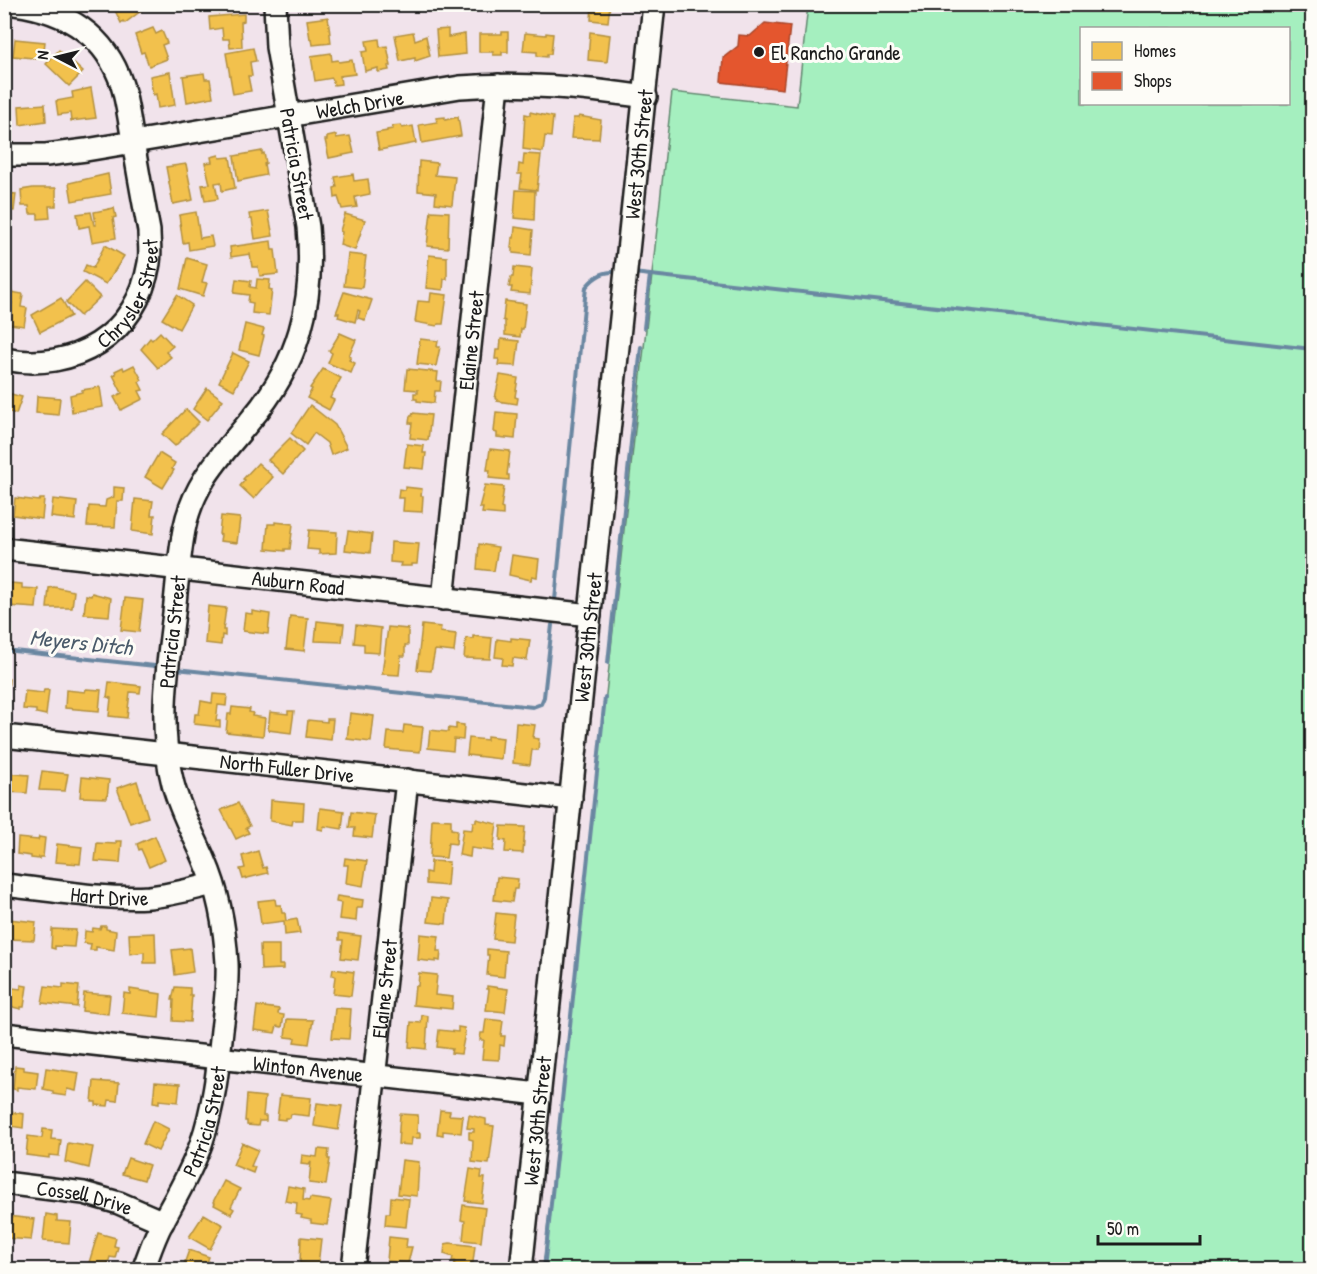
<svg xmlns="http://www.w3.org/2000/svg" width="1317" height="1274" font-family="'Patrick Hand',sans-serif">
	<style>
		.green { fill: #a5efbf; stroke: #60866e; stroke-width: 1.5; fill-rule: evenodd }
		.homes { fill: #f2c14e; stroke: #b2903f; stroke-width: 1.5 }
		.shops { fill: #e4572e; stroke: #a84529; stroke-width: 1.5 }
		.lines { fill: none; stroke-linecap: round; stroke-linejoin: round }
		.stream { stroke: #6a87a1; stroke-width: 4 }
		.minor-casing { stroke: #1c1c1c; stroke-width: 26 }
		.minor { stroke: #fdfcf7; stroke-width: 21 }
		.poi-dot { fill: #1c1c1c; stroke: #fdfcf7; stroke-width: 2 }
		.labels { text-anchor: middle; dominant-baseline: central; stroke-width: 6; stroke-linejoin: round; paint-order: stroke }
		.poi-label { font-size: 21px; fill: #1c1c1c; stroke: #fdfcf7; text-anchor: start }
		.street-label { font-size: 21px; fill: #1c1c1c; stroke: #fdfcf7 }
		.water-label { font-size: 22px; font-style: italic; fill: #4a5a6a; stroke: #fdfcf7 }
	</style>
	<rect width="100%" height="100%" fill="#f1e3eb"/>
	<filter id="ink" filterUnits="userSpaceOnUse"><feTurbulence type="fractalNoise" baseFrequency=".0167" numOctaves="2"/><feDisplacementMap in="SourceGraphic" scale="12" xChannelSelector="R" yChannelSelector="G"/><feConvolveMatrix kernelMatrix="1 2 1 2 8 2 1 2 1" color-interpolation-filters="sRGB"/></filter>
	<g filter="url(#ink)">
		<path class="green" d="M1280,4L1312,9V1269H543L672,92L797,106L808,5ZM1082,28H1288V104H1082Z"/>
		<g class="homes">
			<polygon points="112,4 138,4 142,10 125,23 123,21 121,23"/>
			<polygon points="592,4 610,4 608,22 591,20"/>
			<polygon points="244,14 244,21 241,22 242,47 230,48 229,39 223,39 222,28 210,30 209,17"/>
			<polygon points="328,17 331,43 313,45 312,39 310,39 307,20"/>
			<polygon points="153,28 156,34 162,31 167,43 162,45 167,59 149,66 144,52 141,53 135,35"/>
			<polygon points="448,29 448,37 465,34 466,54 438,57 436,30"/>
			<polygon points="413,32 415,40 426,36 430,56 415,61 415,58 400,61 395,35"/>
			<polygon points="502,32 508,32 508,52 502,52 502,55 493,55 493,52 479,52 479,34 502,34"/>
			<polygon points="590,32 610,35 607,62 588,60"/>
			<polygon points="525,33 546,35 546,33 553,34 551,54 547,54 547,57 537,56 537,52 523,51"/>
			<polygon points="15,39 45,42 43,59 13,56"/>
			<polygon points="379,39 380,47 387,46 391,66 388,66 389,70 378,72 378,68 365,71 362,52 368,51 366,41"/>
			<polygon points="253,48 256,61 250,62 252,76 248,76 251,91 233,94 226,53"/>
			<polygon points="59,50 83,72 69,86 46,64"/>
			<polygon points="331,53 332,61 338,60 339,62 352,60 355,74 340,76 341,84 334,85 332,78 315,81 311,56"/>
			<polygon points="170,72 175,105 158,108 156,94 153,95 150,76"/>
			<polygon points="204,73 205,79 210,79 213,97 187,102 183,76"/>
			<polygon points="91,88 96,118 71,121 70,113 58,115 56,101 73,98 72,92"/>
			<polygon points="45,104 46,121 20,125 19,106"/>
			<polygon points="530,112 553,117 551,137 545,136 543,152 523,149 525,114 530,115"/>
			<polygon points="579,116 601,120 599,139 571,138 573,118 578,118"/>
			<polygon points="445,117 445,120 458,117 461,136 422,143 419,125 437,122 436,118"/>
			<polygon points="401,125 402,128 413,126 416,143 379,150 376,133 387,131 387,130 393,129 392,126"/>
			<polygon points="336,135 336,138 350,136 354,153 329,158 325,140 327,140 327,137"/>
			<polygon points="262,151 262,154 264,153 266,163 264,164 266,175 238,181 234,156"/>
			<polygon points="524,154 541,155 537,190 520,188 522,174 518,174 519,164 523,165"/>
			<polygon points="219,155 220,158 230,157 235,188 222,191 221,182 215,183 218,199 205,201 202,185 210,184 205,163 212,162 211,157"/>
			<polygon points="419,161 437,163 435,175 455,177 452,205 435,203 436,193 418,191"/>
			<polygon points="186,164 193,200 173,204 166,167"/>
			<polygon points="108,174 111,194 72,201 69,183"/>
			<polygon points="353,174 354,181 368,179 370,194 355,197 357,207 342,209 338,197 335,198 334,188 337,187 335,177"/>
			<polygon points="33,188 56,188 56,206 49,206 50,218 38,219 38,214 30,214 29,206 22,206 21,190"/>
			<polygon points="516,190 535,191 534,220 514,218"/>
			<polygon points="4,193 16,194 14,211 4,210"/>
			<polygon points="114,208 116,217 113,218 116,238 92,242 89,226 79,228 77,214 91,212 94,225 96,225 94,212"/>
			<polygon points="268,211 273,236 255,239 252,219 250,219 249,214"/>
			<polygon points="431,211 449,212 448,248 427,246"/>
			<polygon points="196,212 200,238 211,236 213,246 189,250 188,242 183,243 179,215"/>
			<polygon points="345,214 365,220 355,250 340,245 342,232 340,231"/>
			<polygon points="515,227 533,230 531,255 513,253 513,248 511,248 512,238 514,238"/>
			<polygon points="271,241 272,250 275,250 278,274 260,276 258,267 252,267 250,254 231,257 230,247"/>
			<polygon points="105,245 124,256 106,284 83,272 86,265 93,268"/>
			<polygon points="348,254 366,256 362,288 344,286"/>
			<polygon points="429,255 447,257 447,279 444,279 443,290 426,288"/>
			<polygon points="187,258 207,264 202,282 207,283 203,296 180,289"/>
			<polygon points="514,267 532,269 530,294 511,292 512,287 509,287 511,277 513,277"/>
			<polygon points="236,279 251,281 250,287 256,288 257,279 270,280 269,289 272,290 269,315 252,313 253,303 248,302 249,295 234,293"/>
			<polygon points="85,282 100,297 80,316 66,302"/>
			<polygon points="5,291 23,294 21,307 27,308 24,326 10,324 9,326 4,325 4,304 11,305 12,303 4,302"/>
			<polygon points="344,292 372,300 365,320 358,318 360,311 358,310 355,322 338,317 339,313 336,313"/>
			<polygon points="431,293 447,295 443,324 438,324 437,326 415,322 418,301 430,302"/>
			<polygon points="177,295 192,305 179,329 162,319"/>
			<polygon points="61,298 71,316 40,332 32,315"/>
			<polygon points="505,301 526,304 523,329 521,329 520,337 505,335 505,321 503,320"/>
			<polygon points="245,324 264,329 262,335 264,336 259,355 239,350"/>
			<polygon points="160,332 173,346 166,352 171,357 158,368 141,349 150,338 152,340"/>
			<polygon points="340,333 356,340 349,356 351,357 349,360 355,363 351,373 328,363 332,353 329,351"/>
			<polygon points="420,339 438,341 437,347 440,347 436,366 417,364"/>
			<polygon points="501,339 519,341 516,366 498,365 499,359 495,359 496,350 500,350"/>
			<polygon points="233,353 249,361 234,390 219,382"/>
			<polygon points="134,365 142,380 139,382 143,390 139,391 143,399 121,410 114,397 122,393 113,375 116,374 115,371 123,367 124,370"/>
			<polygon points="323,369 341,378 330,398 334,400 329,410 307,398 312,389 310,388"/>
			<polygon points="407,369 438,372 437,381 441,381 440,391 435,391 434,403 417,401 417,399 414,399 414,393 418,393 418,390 405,389"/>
			<polygon points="500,375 518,378 515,397 518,398 517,404 497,401 497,399 495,398"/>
			<polygon points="100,387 103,407 72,412 70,395 82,392 82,390"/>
			<polygon points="207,388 223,400 207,420 193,409"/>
			<polygon points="4,392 22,397 16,414 4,410"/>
			<polygon points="37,396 60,398 58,415 36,413"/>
			<polygon points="310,405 335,425 347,448 331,455 327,443 314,433 306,445 291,433"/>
			<polygon points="186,409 199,422 175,446 162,434"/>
			<polygon points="496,412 517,414 515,439 497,437 497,433 494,432"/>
			<polygon points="413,413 431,415 428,440 410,438 412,423 409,423 410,416 412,416"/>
			<polygon points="290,438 303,451 283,474 268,460"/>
			<polygon points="407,444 424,446 423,453 426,453 424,469 404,467"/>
			<polygon points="490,449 510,451 507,475 509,475 509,480 489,478 490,470 487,470"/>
			<polygon points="159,453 175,463 172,469 174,470 163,488 145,477"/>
			<polygon points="258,463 273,477 254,499 240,486 245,480 243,479"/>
			<polygon points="485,485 504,487 501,508 503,509 503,515 482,513 483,508 479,508"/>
			<polygon points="114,487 124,488 123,501 117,501 115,527 87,526 89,506 105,507 106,500 114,497"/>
			<polygon points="405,487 422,489 421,496 423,496 422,512 403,511 404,498 398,498 399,489 405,490"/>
			<polygon points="4,490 11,491 8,518 4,517"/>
			<polygon points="15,498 39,501 40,499 44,499 42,519 13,515"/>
			<polygon points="53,499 77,502 75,520 51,517"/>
			<polygon points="135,499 153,501 151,515 155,515 153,534 132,531"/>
			<polygon points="221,516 240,518 237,543 220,541 221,535 219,534"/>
			<polygon points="275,522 293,524 290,549 285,549 285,551 266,549 268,524 275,524"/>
			<polygon points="309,530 337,532 336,553 319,554 319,550 307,549"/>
			<polygon points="348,531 372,534 370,553 345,550"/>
			<polygon points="391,542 419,544 417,564 412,564 412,566 400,566 401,563 390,562"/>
			<polygon points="479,544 498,547 494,571 477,569"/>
			<polygon points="512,555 539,559 537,577 532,576 531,580 509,575"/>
			<polygon points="10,583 22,584 22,588 38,589 36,608 7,606 7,586 9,586"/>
			<polygon points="54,587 74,591 72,608 47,608 49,588"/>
			<polygon points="92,593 111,598 109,616 84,614 86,595 91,596"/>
			<polygon points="125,598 143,600 139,632 121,630"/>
			<polygon points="208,606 226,608 223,630 225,630 225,636 222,635 221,645 205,643"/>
			<polygon points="252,611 270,614 268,634 243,631 245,613 252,614"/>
			<polygon points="290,616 308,618 304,651 286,649"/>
			<polygon points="317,621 344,624 342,642 315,641"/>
			<polygon points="356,625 381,628 379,653 364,652 364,644 354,643"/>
			<polygon points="422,625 441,627 440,632 456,634 454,652 435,650 431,671 417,670"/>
			<polygon points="388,627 408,629 408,645 405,645 405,656 401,656 399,675 382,674"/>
			<polygon points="473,636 492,638 490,659 464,658 466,638 473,639"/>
			<polygon points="511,638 530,640 527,660 513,658 512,666 502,665 503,658 495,657 497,639 511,641"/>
			<polygon points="4,679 9,679 7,704 4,704"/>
			<polygon points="109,682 141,686 140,693 130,692 127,718 109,716 111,698 107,697"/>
			<polygon points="86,689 101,690 99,711 65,708 66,690 85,692"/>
			<polygon points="44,690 49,690 46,715 36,713 36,710 23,709 25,691 43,693"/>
			<polygon points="213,694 227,695 226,706 218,705 216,721 220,721 220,727 194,724 195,714 199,714 201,701 212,703"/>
			<polygon points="232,707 250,709 249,712 253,713 252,716 265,718 263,736 226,732 228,714 231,714"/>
			<polygon points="288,711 294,711 291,733 268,730 270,712 288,714"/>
			<polygon points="350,713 374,716 371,742 347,739"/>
			<polygon points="327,719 333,719 331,740 306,737 308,720 327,722"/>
			<polygon points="516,723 535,725 533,738 539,739 538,750 532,750 530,765 513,763"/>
			<polygon points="456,724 464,725 463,740 454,739 453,751 428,748 430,730 448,732 449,728 456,729"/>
			<polygon points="404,725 423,727 420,752 386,749 388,732 403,733"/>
			<polygon points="487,736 503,738 501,759 467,755 469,738 487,740"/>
			<polygon points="42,771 68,774 65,791 39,790"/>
			<polygon points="4,773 29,775 27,793 4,792"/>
			<polygon points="82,777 109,780 107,798 80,797"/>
			<polygon points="137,781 148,817 130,823 117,788"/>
			<polygon points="271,800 304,803 303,820 293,820 292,825 270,821"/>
			<polygon points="238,803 250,826 246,828 249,833 236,839 221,810"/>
			<polygon points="320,808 344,811 342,829 324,826 323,830 318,829"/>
			<polygon points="351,812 375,815 372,838 354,836 355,828 349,828"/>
			<polygon points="432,819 451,820 451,829 457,830 456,844 448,843 446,858 430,857"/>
			<polygon points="476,819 497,824 493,851 471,848 470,857 459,855 463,829 472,830 473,822 476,822"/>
			<polygon points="501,826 525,827 523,853 505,852 506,841 500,840"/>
			<polygon points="155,836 165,860 149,867 141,849 139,850 137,844"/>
			<polygon points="39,837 45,838 43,857 39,857 39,859 31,858 31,856 17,854 18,838 38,840"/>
			<polygon points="116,841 122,841 120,863 95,861 97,843 116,844"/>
			<polygon points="57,844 82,847 80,864 55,862"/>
			<polygon points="258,851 263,868 266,867 268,873 243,879 240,869 245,868 242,856"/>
			<polygon points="345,858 367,861 363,886 346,883 348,865 344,865"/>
			<polygon points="431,861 449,862 447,886 426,884 426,872 430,873"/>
			<polygon points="497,877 518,879 517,889 514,889 512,902 494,900"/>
			<polygon points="337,896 363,900 362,908 357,908 356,921 339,919 341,903 336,902"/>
			<polygon points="431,898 448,900 446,924 428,922"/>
			<polygon points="275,899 276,905 281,905 282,913 285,913 286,921 297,919 300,933 285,935 284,921 261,924 258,901"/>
			<polygon points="496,913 514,915 511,941 493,939"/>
			<polygon points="8,919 36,922 34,940 8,939 9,937 6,937"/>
			<polygon points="101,926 106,926 106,929 116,931 114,950 96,947 96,950 90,950 91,944 84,943 85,931 92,932 93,928 100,929"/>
			<polygon points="52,929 76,930 74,947 55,946 55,949 51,948"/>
			<polygon points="155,933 156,963 144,963 144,952 130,954 129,934"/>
			<polygon points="339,933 361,936 358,960 341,958 343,940 339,940"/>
			<polygon points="420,934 439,936 437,951 441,951 440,961 436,960 436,962 418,960"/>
			<polygon points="260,945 279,945 279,965 283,965 283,969 261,970"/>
			<polygon points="190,948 193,972 175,975 172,950"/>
			<polygon points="487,949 506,951 504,977 487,975 489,955 487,955"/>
			<polygon points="333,969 354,972 351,996 333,994 335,976 332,975"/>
			<polygon points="419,973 437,975 435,995 453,997 452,1009 413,1005 415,986 418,986"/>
			<polygon points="63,984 79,986 77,1007 42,1003 45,986 63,988"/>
			<polygon points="21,985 27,986 24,1007 21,1007 21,1009 4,1005 4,987 21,989"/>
			<polygon points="487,986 508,989 505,1012 486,1010 489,989 487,989"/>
			<polygon points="175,987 190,988 190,995 192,995 190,1022 173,1021 174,1000 172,1000"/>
			<polygon points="130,989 161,994 159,1017 122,1013 124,993 130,994"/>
			<polygon points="84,993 110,995 108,1014 82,1011"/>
			<polygon points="257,1006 279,1009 278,1014 284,1015 282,1027 277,1026 275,1033 254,1030"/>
			<polygon points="335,1008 351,1009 349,1039 332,1038"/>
			<polygon points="422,1015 428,1016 426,1049 409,1047 411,1022 421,1023"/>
			<polygon points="287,1019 313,1020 309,1044 294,1042 295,1038 285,1037"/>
			<polygon points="486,1019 503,1021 501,1036 505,1036 504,1046 500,1045 499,1060 482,1059 484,1040 480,1040 481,1033 484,1033"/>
			<polygon points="458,1027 464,1028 465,1033 461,1054 451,1053 452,1049 437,1047 439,1030 458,1032"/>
			<polygon points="15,1066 24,1067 24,1070 38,1072 36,1089 17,1087 17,1090 13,1089"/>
			<polygon points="46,1068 79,1073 76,1091 67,1089 66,1096 53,1094 53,1091 43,1089"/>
			<polygon points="94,1081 119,1083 117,1101 109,1100 108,1106 96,1105 96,1102 92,1102"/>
			<polygon points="155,1082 180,1084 178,1102 159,1100 159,1103 153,1102"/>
			<polygon points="247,1095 265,1097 263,1116 266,1116 266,1121 259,1121 258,1126 247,1125 247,1121 245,1121"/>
			<polygon points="280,1095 311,1098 309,1116 291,1114 290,1118 285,1118 285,1120 277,1119"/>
			<polygon points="317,1103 342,1106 338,1130 314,1126"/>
			<polygon points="440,1110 450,1111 449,1115 463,1116 461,1133 443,1131 443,1135 437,1134"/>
			<polygon points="11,1112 24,1114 23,1128 10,1126 9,1154 4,1153 4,1123 9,1124"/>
			<polygon points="400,1114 418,1115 417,1133 420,1133 420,1138 412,1138 411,1145 398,1144"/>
			<polygon points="469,1115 486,1119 486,1125 494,1126 489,1164 472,1162 473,1140 469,1139 469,1132 474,1132 474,1129 467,1128"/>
			<polygon points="153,1121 169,1129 158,1151 143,1144"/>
			<polygon points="43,1129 52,1130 51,1139 61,1140 59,1156 49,1155 49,1158 26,1155 28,1136 42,1138"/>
			<polygon points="68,1143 93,1147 89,1168 65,1162"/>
			<polygon points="242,1143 258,1150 251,1166 255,1167 253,1173 233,1165"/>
			<polygon points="318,1149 329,1150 328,1159 330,1159 326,1185 309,1183 311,1162 309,1165 301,1164 302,1155 317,1157"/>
			<polygon points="128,1158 149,1165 144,1180 122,1174"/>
			<polygon points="402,1160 419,1162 417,1196 398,1194"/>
			<polygon points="470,1169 482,1171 481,1178 485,1178 482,1203 465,1201"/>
			<polygon points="224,1181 240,1189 231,1207 234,1209 231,1214 214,1205 215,1203 213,1202"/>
			<polygon points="288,1186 304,1189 303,1200 309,1201 310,1198 331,1201 327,1225 311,1223 311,1220 301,1218 302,1215 296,1214 297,1203 285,1201"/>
			<polygon points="391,1197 409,1199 406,1227 385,1225 386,1213 390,1213"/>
			<polygon points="463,1205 485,1208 481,1242 463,1240 465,1221 461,1220"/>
			<polygon points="46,1214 57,1216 57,1221 71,1222 69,1243 43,1241"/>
			<polygon points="204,1214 223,1225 210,1249 189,1237"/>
			<polygon points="7,1216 34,1219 31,1240 5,1238"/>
			<polygon points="98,1233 116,1238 114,1246 118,1247 115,1258 110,1257 106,1270 88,1266"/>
			<polygon points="301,1237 321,1239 318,1265 300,1263"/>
			<polygon points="389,1237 407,1239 406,1247 412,1247 408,1263 387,1261"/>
			<polygon points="450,1243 475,1246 472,1270 454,1270 455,1261 452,1261 453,1257 444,1254 445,1244"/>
			<polygon points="189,1250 209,1257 204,1270 182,1270"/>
		</g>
		<polygon class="shops" points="765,23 790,26 783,89 721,82 723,58 738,46 739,35 750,36"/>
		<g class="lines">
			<g class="stream">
				<polyline points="633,273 1312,349"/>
				<polyline points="644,328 650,275"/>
				<path d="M555,600L586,287C596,275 604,271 620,272"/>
				<polyline points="4,650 155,666"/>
				<polyline points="608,663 641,347"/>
				<polyline points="176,669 533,707 541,704 544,697 552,625"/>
				<polyline points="544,1269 605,697"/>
			</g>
			<defs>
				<g id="minor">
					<path id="s1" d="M4,155H46L86,150L460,87C523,82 583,88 646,97"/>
					<path id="s2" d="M4,359C74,373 137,335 149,263C151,253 149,242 149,231C143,199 137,167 132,135C129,119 127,101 122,85C106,35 66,11 15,4"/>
					<path id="s3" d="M4,549L590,615"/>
					<path id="s4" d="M443,599L498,85"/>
					<path id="s5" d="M4,736L571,799"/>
					<path id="s6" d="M4,885C52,890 102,900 149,897C171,895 192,889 213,884"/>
					<path id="s7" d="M4,1034L539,1094"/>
					<path id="s8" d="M4,1183L84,1193L119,1203L163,1222"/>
					<path id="s9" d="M353,1269L407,780"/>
					<path id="s10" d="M143,1270C149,1254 154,1238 162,1223C176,1197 191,1172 201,1144C214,1107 218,1068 222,1030C225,1007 228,985 227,963C225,928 219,893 205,861C194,835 180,811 173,784C158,727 167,670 174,613C177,585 179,557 184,530C193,484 220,457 249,422C299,364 315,303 308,227L277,47L275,4"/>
					<path id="s11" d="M521,1270L654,4"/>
				</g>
			</defs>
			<use href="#minor" class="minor-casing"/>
			<use href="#minor" class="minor"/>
		</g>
	</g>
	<circle class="poi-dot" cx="759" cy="52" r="6"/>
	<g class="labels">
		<g class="poi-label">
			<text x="771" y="52">El Rancho Grande</text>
		</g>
		<g class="street-label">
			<text stroke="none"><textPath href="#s1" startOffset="360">Welch Drive</textPath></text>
			<text stroke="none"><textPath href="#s11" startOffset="1122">West 30th Street</textPath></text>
			<text transform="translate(297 164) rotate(80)">Patricia Street</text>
			<text stroke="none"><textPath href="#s2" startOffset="159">Chrysler Street</textPath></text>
			<text stroke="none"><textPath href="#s4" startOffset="260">Elaine Street</textPath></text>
			<text stroke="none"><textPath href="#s3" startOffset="296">Auburn Road</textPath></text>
			<text stroke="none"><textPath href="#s10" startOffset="664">Patricia Street</textPath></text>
			<text stroke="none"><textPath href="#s11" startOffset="636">West 30th Street</textPath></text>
			<text stroke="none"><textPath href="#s5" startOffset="285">North Fuller Drive</textPath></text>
			<text stroke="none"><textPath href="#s6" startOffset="106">Hart Drive</textPath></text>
			<text stroke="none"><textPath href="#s9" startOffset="282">Elaine Street</textPath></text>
			<text stroke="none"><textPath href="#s7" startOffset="306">Winton Avenue</textPath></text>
			<text stroke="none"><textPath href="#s11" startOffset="150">West 30th Street</textPath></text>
			<text stroke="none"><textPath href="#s10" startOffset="162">Patricia Street</textPath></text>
			<text stroke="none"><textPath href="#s8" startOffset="82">Cossell Drive</textPath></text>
		</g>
		<g class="water-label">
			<text transform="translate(81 642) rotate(6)">Meyers Ditch</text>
		</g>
	</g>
	<rect width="1317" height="1274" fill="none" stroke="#fdfcf7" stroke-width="24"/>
	<rect x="12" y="12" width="1293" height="1250" fill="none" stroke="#1c1c1c" stroke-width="2" filter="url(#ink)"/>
	<rect x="1080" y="27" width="210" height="78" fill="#fdfcf7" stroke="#a3a29f" stroke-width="1.5"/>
	<rect x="1092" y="42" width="30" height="18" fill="#f2c14e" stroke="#a3a29f" stroke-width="1.5"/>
	<text x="1134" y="57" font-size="18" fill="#1c1c1c">Homes</text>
	<rect x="1092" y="72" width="30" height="18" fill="#e4572e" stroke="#a3a29f" stroke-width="1.5"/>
	<text x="1134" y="87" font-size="18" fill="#1c1c1c">Shops</text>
	<g transform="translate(57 57) rotate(277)" stroke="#fdfcf7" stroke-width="4.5" paint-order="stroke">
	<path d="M0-4.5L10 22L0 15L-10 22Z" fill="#1c1c1c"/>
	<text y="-9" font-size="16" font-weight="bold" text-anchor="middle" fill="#1c1c1c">N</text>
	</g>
	<path d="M1098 1235v9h102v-9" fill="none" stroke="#1c1c1c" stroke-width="3"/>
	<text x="1107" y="1235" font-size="18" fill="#1c1c1c" stroke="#fdfcf7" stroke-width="4.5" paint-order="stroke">50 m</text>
</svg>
